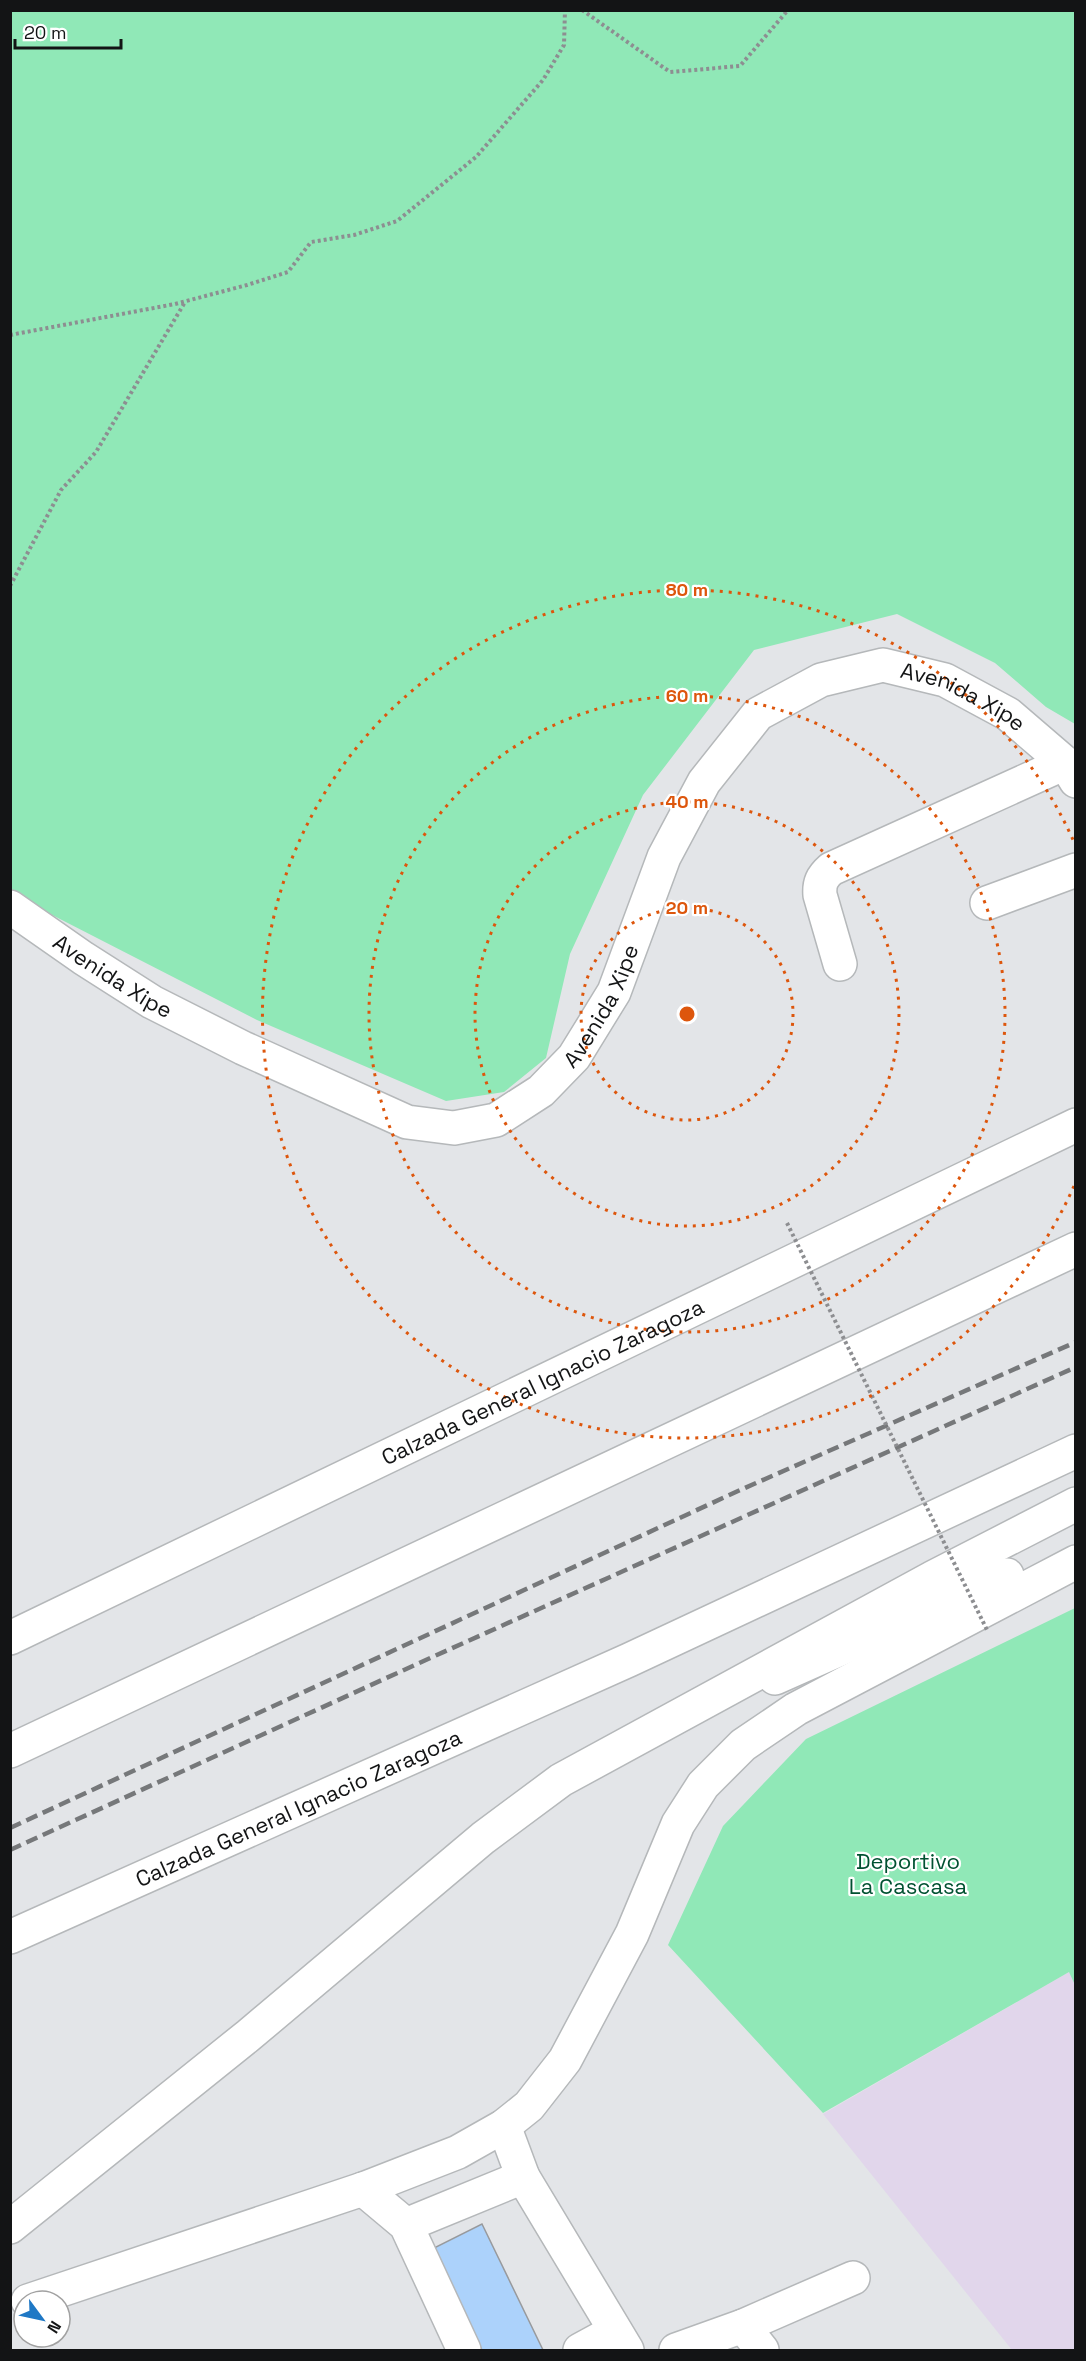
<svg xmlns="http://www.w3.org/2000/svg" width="1086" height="2361" font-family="'Space Grotesk',sans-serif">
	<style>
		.education { fill: #e1d6eb }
		.green { fill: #90e8b7 }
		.building { fill: #acd2fb; stroke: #989a9d; stroke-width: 1.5 }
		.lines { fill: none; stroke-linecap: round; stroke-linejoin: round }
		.minor-casing { stroke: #b5b8ba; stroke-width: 36 }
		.major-casing { stroke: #b5b8ba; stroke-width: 36 }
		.highway-casing { stroke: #b5b8ba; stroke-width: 36 }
		.path { stroke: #8d8e91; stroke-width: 4; stroke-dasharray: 3 3; stroke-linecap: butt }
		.minor { stroke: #fff; stroke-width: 33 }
		.major { stroke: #fff; stroke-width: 33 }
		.highway { stroke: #fff; stroke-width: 33 }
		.rail { stroke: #76787a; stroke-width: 4.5; stroke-dasharray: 12 6; stroke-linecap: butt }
		.path-bridge { stroke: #8d8e91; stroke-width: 4; stroke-dasharray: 3 3; stroke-linecap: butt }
		.ring { fill: none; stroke: #dd560c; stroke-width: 3; stroke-dasharray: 3 6 }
		.labels { text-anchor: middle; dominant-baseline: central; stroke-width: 4.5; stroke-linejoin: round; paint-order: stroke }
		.street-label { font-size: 22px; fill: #131415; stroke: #fff }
		.park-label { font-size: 22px; fill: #005131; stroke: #fff }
		.centre { fill: #dd560c; stroke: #fff; stroke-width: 3 }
		.ring-label { font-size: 18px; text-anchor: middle; font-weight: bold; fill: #dd560c; stroke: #fff; stroke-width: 4.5; stroke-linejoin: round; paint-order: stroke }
	</style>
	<rect width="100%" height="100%" fill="#e3e5e8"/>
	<polygon class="education" points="1069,1972 1076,1985 1075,2350 1012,2350 823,2114"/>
	<g class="green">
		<polygon points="11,11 1075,11 1075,724 1046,707 995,663 897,614 754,650 643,795 570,954 546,1058 504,1092 446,1101 257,1020 17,897 11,888"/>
		<polygon points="1075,1608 1075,1985 1069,1972 823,2113 668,1945 723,1826 806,1739"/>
	</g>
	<polygon class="building" points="482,2224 543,2350 482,2350 432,2249"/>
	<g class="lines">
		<defs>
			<g id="minor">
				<polyline points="987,903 1076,870"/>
				<path id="s1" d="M10,907L83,958L152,1002L243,1048L407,1122L454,1128L496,1120L541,1091L574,1057L614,992L664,857L704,782L758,714L821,680L883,665L945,680L1008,714L1065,763L1076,781"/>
				<path d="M840,964L820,895C819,883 822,877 831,869L1065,763"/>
				<polyline points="504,2126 523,2177 627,2350"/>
				<polyline points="363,2189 406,2225 464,2350"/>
				<polyline points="406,2225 523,2177"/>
				<polyline points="743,2326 762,2350"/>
				<polyline points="580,2350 615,2331"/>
				<polyline points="676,2350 743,2326 853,2278"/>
			</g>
			<g id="major">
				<path id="s2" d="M10,1638L1076,1125"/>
				<polyline points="775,1678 1007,1575"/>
				<polyline points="28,2301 363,2189 458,2152 504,2126 529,2106 565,2060 632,1934 678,1824 703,1785 743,1745 796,1709 1076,1562"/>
			</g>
			<g id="highway">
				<polyline points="10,1751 1076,1249"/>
				<path id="s3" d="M10,1937L629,1660L1076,1451"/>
				<polyline points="10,2227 249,2035 483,1838 561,1780 932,1578 1076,1504"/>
			</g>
		</defs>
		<use href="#minor" class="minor-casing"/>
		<use href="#major" class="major-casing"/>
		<use href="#highway" class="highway-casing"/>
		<g class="path">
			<polyline points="582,10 670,72 740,66 788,10"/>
			<polyline points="10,335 175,304 247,285 288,272 311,242 354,235 397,221 476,157 543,80 564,45 565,10"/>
			<polyline points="10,586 61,490 96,452 185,302"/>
		</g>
		<use href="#minor" class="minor"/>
		<use href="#major" class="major"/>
		<use href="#highway" class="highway"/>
		<g class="rail">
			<polyline points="10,1828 738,1491 1076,1342"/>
			<polyline points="10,1850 417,1664 1076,1367"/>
		</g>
		<polyline class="path-bridge" points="787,1223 988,1632"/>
	</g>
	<g class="ring">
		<circle cx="687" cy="1014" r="106"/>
		<circle cx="687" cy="1014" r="212"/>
		<circle cx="687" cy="1014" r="318"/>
		<path d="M1074 1186A424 424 0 1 1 1074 842"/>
	</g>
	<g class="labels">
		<g class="street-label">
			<text stroke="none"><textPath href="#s1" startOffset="1258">Avenida Xipe</textPath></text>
			<text stroke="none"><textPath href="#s1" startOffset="124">Avenida Xipe</textPath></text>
			<text stroke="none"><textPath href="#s1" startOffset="702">Avenida Xipe</textPath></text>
			<text stroke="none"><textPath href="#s2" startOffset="591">Calzada General Ignacio Zaragoza</textPath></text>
			<text stroke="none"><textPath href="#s3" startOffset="316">Calzada General Ignacio Zaragoza</textPath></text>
		</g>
		<g class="park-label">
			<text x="908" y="1861">Deportivo<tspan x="908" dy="25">La Cascasa</tspan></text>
		</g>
	</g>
	<circle cx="687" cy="1014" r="9" class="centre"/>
	<g class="ring-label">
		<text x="687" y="596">80 m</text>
		<text x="687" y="702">60 m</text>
		<text x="687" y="808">40 m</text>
		<text x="687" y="914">20 m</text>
	</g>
	<rect width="1086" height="2361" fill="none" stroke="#131415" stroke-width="24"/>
	<g transform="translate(42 2319) rotate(123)"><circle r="28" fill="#ffffff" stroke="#a1a1a1" stroke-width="1.5"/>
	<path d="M0-4.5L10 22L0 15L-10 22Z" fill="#1f78c5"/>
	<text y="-9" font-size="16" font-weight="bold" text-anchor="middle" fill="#131415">N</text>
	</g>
	<path d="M15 39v9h106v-9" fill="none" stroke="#131415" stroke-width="3"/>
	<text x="24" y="39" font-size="18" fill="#131415" stroke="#ffffff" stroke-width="4.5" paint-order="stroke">20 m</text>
</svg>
